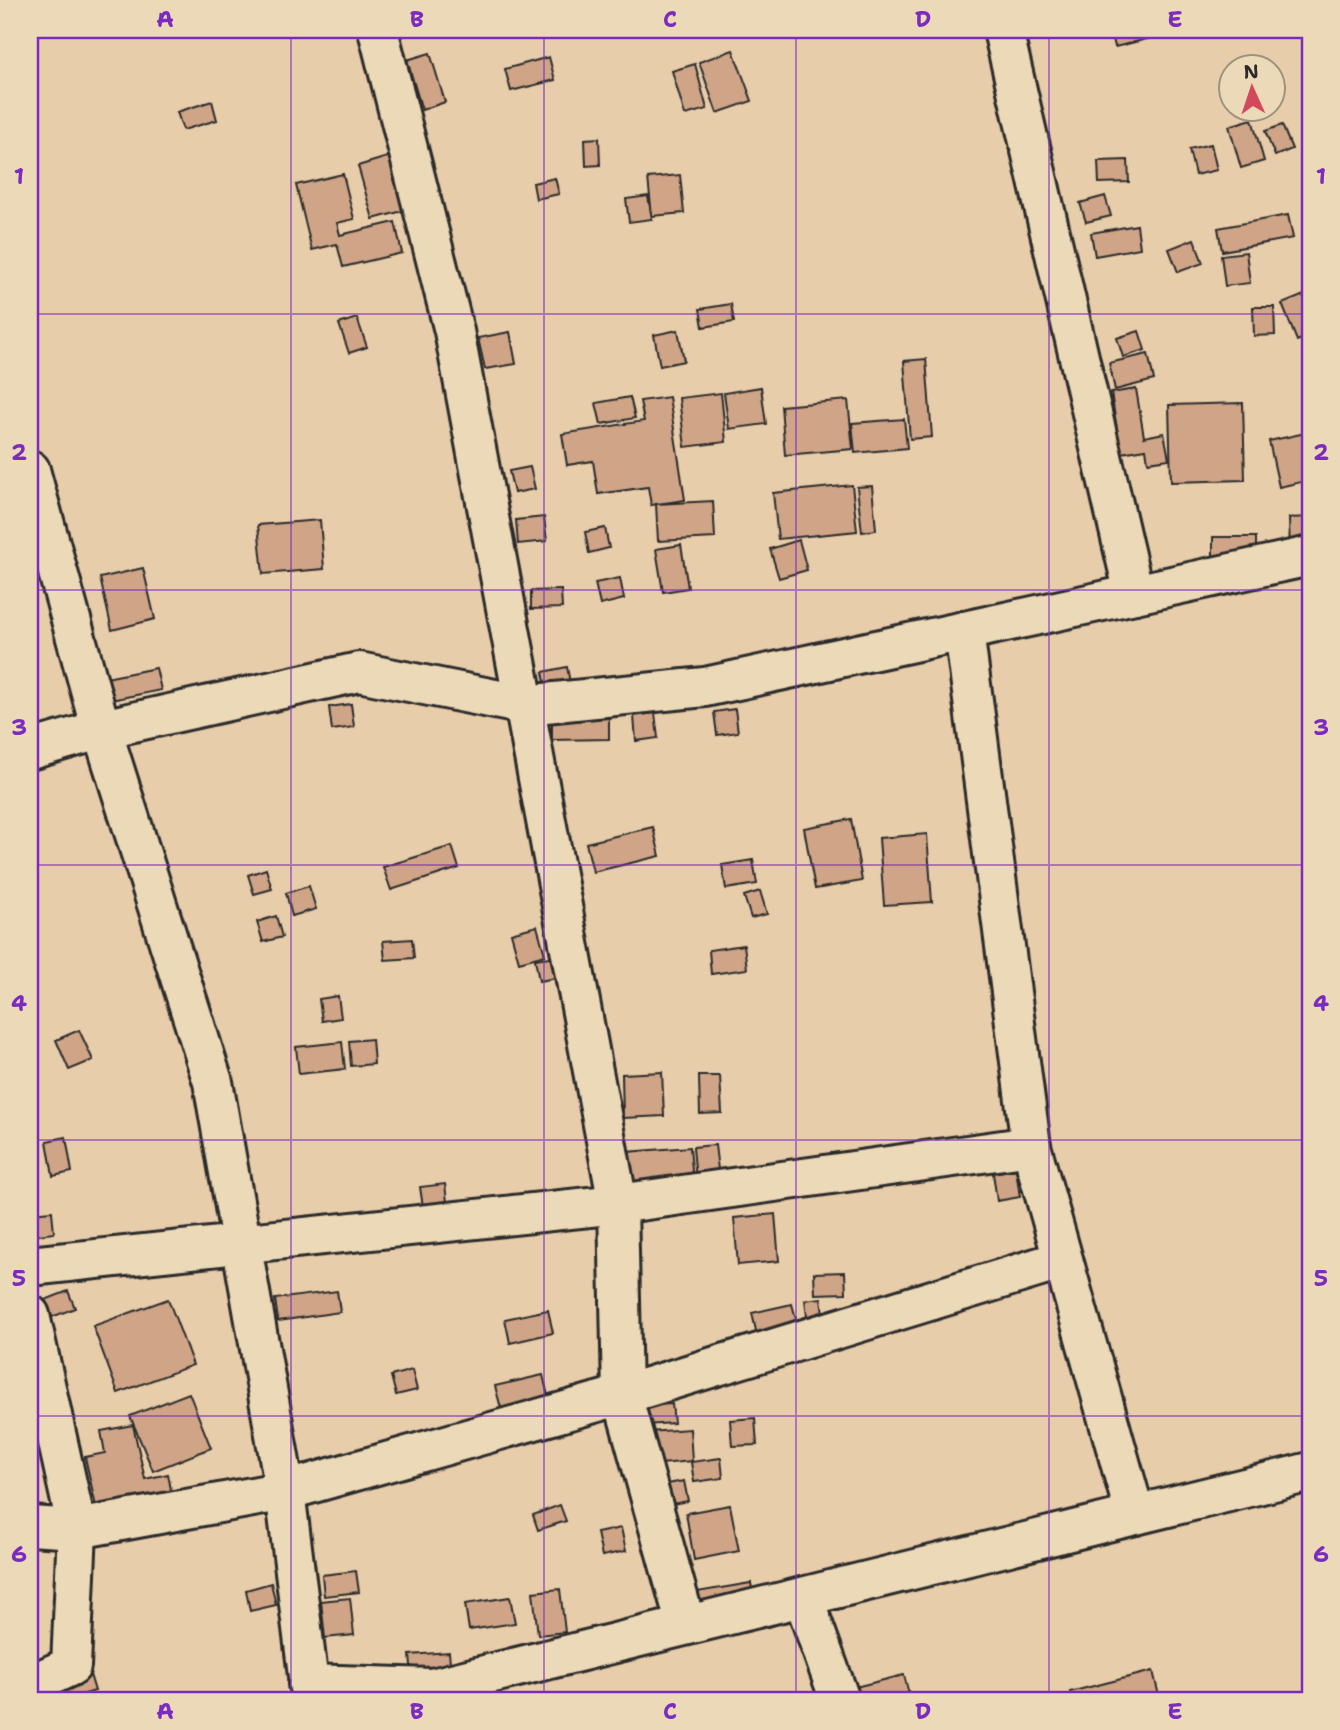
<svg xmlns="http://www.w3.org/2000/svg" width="1340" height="1730" font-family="'Shantell Sans',sans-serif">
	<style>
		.building { fill: #d0a587; stroke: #2b2b2b; stroke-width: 2 }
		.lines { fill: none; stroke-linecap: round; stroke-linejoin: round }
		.minor-casing { stroke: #2b2b2b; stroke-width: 44 }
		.minor { stroke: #ecd9b7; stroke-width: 38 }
		.grid { fill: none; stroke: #7b2cbf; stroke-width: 2; stroke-opacity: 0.55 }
		.neatline { fill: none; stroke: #7b2cbf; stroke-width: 2.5 }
		.grid-label { font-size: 23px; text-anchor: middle; font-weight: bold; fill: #7b2cbf }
	</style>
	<rect width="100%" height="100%" fill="#e8cdab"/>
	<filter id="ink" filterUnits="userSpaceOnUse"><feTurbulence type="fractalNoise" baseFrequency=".0143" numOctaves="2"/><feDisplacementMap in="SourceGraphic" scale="14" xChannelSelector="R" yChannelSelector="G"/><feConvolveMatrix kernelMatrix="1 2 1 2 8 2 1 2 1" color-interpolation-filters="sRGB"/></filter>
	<g filter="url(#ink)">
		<g class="building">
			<polygon points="1111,30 1170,30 1171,33 1115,47"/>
			<polygon points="733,50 752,101 717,113 699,62"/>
			<polygon points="430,53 445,102 422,110 407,60"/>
			<polygon points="549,57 555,80 511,91 505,69"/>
			<polygon points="695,64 707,109 685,115 672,71"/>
			<polygon points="212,101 217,120 183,130 177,112"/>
			<polygon points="1252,119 1264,161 1241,168 1229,126"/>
			<polygon points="1282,125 1292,149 1275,156 1265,131"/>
			<polygon points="599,138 600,165 586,166 585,139"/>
			<polygon points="1211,144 1217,170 1195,175 1189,149"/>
			<polygon points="394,155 410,209 373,219 358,166"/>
			<polygon points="1128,160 1129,182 1099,183 1098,161"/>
			<polygon points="343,174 354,219 337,223 340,235 395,222 402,253 343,267 337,244 312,250 296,185"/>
			<polygon points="680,175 684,213 652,216 648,178"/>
			<polygon points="555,178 559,194 536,199 533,183"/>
			<polygon points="648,196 652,219 629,222 626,199"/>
			<polygon points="1105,196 1111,216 1086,222 1080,203"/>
			<polygon points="1288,215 1293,238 1222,251 1218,228"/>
			<polygon points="1137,225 1140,248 1095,256 1091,233"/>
			<polygon points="1194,239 1203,263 1178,272 1169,249"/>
			<polygon points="1246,252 1250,283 1225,286 1221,255"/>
			<polygon points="1309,293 1310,335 1297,341 1282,304"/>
			<polygon points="731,304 734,322 703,327 700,309"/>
			<polygon points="1253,307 1274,307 1275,335 1254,336"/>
			<polygon points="357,318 367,347 349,353 339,324"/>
			<polygon points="678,330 684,361 660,366 654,335"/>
			<polygon points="1139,331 1145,350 1123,357 1117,338"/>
			<polygon points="510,332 516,364 485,369 478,338"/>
			<polygon points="1148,354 1154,380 1115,390 1109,363"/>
			<polygon points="926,359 932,437 910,439 904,361"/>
			<polygon points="761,387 766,424 729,429 724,393"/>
			<polygon points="1136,389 1144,437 1164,433 1169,459 1148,462 1146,449 1121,453 1111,393"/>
			<polygon points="721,393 726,442 685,447 679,398"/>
			<polygon points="630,397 635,418 601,424 596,403"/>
			<polygon points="669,397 685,500 651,505 648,487 598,494 593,461 567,465 562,434 644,421 640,401"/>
			<polygon points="848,400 853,449 785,455 781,406"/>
			<polygon points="1243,403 1245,480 1171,482 1169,405"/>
			<polygon points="904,419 907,448 855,453 852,423"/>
			<polygon points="1310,432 1310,480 1279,487 1269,441"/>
			<polygon points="530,467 535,489 514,493 509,471"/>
			<polygon points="852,485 857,531 778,539 773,493"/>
			<polygon points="872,486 876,530 862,532 857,487"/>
			<polygon points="713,501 715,538 658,541 656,504"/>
			<polygon points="544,517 547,541 518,544 516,520"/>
			<polygon points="1310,517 1310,552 1290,552 1289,518"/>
			<polygon points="320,520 324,569 263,574 258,525"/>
			<polygon points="605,528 609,548 589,553 585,532"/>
			<rect x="1213" y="537" width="43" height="26"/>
			<polygon points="799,540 807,570 779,578 770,549"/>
			<polygon points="681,545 688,588 663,592 656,549"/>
			<polygon points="143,568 155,619 112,630 100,578"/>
			<polygon points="620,578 624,599 600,605 595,583"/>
			<polygon points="561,590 562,608 531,609 531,591"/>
			<polygon points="567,667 571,688 547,693 543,672"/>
			<polygon points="156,668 161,690 111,700 106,678"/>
			<polygon points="351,704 354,727 332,730 329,707"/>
			<polygon points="735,709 738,732 717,735 714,712"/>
			<polygon points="655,713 658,738 636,741 634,716"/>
			<polygon points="609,718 609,739 552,740 552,719"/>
			<polygon points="851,819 862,881 815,889 804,828"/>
			<polygon points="653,827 660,856 593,872 586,843"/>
			<polygon points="927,834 932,902 884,905 879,838"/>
			<polygon points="452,846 459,868 391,890 383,867"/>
			<polygon points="753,860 757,884 726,889 722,865"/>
			<polygon points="266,869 272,889 254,894 248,875"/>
			<polygon points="309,886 316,909 292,916 286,893"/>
			<polygon points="760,891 767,914 751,918 744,896"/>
			<polygon points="276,916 282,937 263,942 257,922"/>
			<polygon points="537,926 545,955 519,962 511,933"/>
			<polygon points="412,939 414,958 385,960 383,941"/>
			<polygon points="744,945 747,969 711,974 709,950"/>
			<polygon points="557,956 561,977 539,981 535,959"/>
			<polygon points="338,996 341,1018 322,1021 319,999"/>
			<polygon points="79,1030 93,1060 69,1070 56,1040"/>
			<polygon points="372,1039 374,1064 351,1066 349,1041"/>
			<polygon points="342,1042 345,1069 299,1074 296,1047"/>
			<polygon points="662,1072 664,1116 623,1118 622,1074"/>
			<polygon points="699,1076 720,1076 722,1113 700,1114"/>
			<polygon points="66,1137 72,1172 53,1176 47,1141"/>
			<polygon points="715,1145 719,1178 696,1180 693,1147"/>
			<polygon points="690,1147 693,1182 630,1187 627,1152"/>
			<polygon points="1016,1169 1020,1197 997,1201 993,1173"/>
			<polygon points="445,1184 448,1211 424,1214 420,1187"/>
			<polygon points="52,1211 54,1233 30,1236 30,1213"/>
			<polygon points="775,1214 779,1261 738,1265 734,1218"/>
			<polygon points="845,1272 846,1293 815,1294 814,1273"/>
			<polygon points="68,1291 75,1308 47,1319 40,1302"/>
			<polygon points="337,1291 340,1312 278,1321 275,1299"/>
			<polygon points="821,1298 824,1321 808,1324 805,1300"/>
			<polygon points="168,1299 193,1365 118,1393 93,1326"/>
			<polygon points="792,1304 798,1326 757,1335 752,1313"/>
			<polygon points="548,1310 553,1333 510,1343 505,1319"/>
			<polygon points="412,1370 417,1390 396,1395 391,1376"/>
			<polygon points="543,1375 548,1396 501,1408 495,1386"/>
			<polygon points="189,1393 211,1448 153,1471 130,1416"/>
			<polygon points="672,1404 674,1423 645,1425 643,1406"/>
			<polygon points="755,1418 757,1445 732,1446 730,1420"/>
			<polygon points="133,1425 145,1479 168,1474 172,1495 97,1511 85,1457 105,1453 101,1431"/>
			<polygon points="690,1429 692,1461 650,1465 648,1432"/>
			<polygon points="721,1458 723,1478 694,1482 691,1462"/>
			<polygon points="684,1481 688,1501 667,1505 662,1485"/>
			<polygon points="560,1505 566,1521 538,1530 533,1515"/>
			<polygon points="730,1505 739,1551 694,1560 686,1513"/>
			<polygon points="621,1528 626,1551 602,1556 597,1533"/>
			<polygon points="356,1571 359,1592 324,1596 322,1575"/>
			<polygon points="271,1583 276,1605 250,1611 246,1590"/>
			<polygon points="751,1583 755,1607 701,1617 697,1592"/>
			<polygon points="560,1589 565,1632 538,1635 533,1592"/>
			<polygon points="510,1597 515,1623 469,1630 465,1604"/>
			<polygon points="350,1598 354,1635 325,1638 321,1601"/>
			<polygon points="449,1652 451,1673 412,1676 410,1655"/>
			<polygon points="88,1668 95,1691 65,1700 47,1700 41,1682"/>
			<polygon points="1153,1671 1160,1700 1072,1700 1070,1692"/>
			<polygon points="904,1675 910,1698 899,1700 846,1700 843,1690"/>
			<polygon points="258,1693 260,1700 237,1700 237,1699"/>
			<rect x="498" y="1697" width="17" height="3"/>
		</g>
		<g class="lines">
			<defs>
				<g id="minor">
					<polyline points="378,30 454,331 618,1204 622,1395 686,1625"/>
					<polyline points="1003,30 1134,594"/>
					<polyline points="30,470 96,711 213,1082 285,1491 311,1700"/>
					<polyline points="30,750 102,729 359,672 525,705 705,687 964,631"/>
					<polyline points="30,1266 618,1204 1031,1146"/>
					<polyline points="30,1315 77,1529 71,1666 30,1685"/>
					<polyline points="1135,1515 1031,1146 964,631 1310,556"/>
					<polyline points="30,1526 77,1529 285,1491 622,1395 1063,1260"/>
					<polyline points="803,1597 840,1700"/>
					<polyline points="308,1684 432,1688 1310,1472"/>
				</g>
			</defs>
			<use href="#minor" class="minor-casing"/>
			<use href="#minor" class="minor"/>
		</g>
	</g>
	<path class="grid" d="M291,30V1700M544,30V1700M796,30V1700M1049,30V1700M30,314H1310M30,590H1310M30,865H1310M30,1140H1310M30,1416H1310"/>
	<rect width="1340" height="1730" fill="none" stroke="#ecd9b7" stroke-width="77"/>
	<g transform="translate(1252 88) rotate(357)"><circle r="33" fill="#ecd9b7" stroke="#9f937f" stroke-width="2"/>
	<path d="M0-5L12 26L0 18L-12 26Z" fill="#d1495b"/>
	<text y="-10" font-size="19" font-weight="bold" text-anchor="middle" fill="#2b2b2b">N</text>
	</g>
	<rect x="38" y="38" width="1264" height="1654" class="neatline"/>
	<g class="grid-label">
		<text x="165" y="27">A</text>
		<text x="417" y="27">B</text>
		<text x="670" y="27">C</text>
		<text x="923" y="27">D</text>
		<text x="1175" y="27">E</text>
		<text x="19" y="184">1</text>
		<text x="1321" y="184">1</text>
		<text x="19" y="460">2</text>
		<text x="1321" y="460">2</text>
		<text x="19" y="735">3</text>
		<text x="1321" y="735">3</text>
		<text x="19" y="1011">4</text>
		<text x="1321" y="1011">4</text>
		<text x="19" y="1286">5</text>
		<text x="1321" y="1286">5</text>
		<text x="19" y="1562">6</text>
		<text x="1321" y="1562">6</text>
		<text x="165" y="1719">A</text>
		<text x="417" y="1719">B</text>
		<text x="670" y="1719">C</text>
		<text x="923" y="1719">D</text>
		<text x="1175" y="1719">E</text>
	</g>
</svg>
